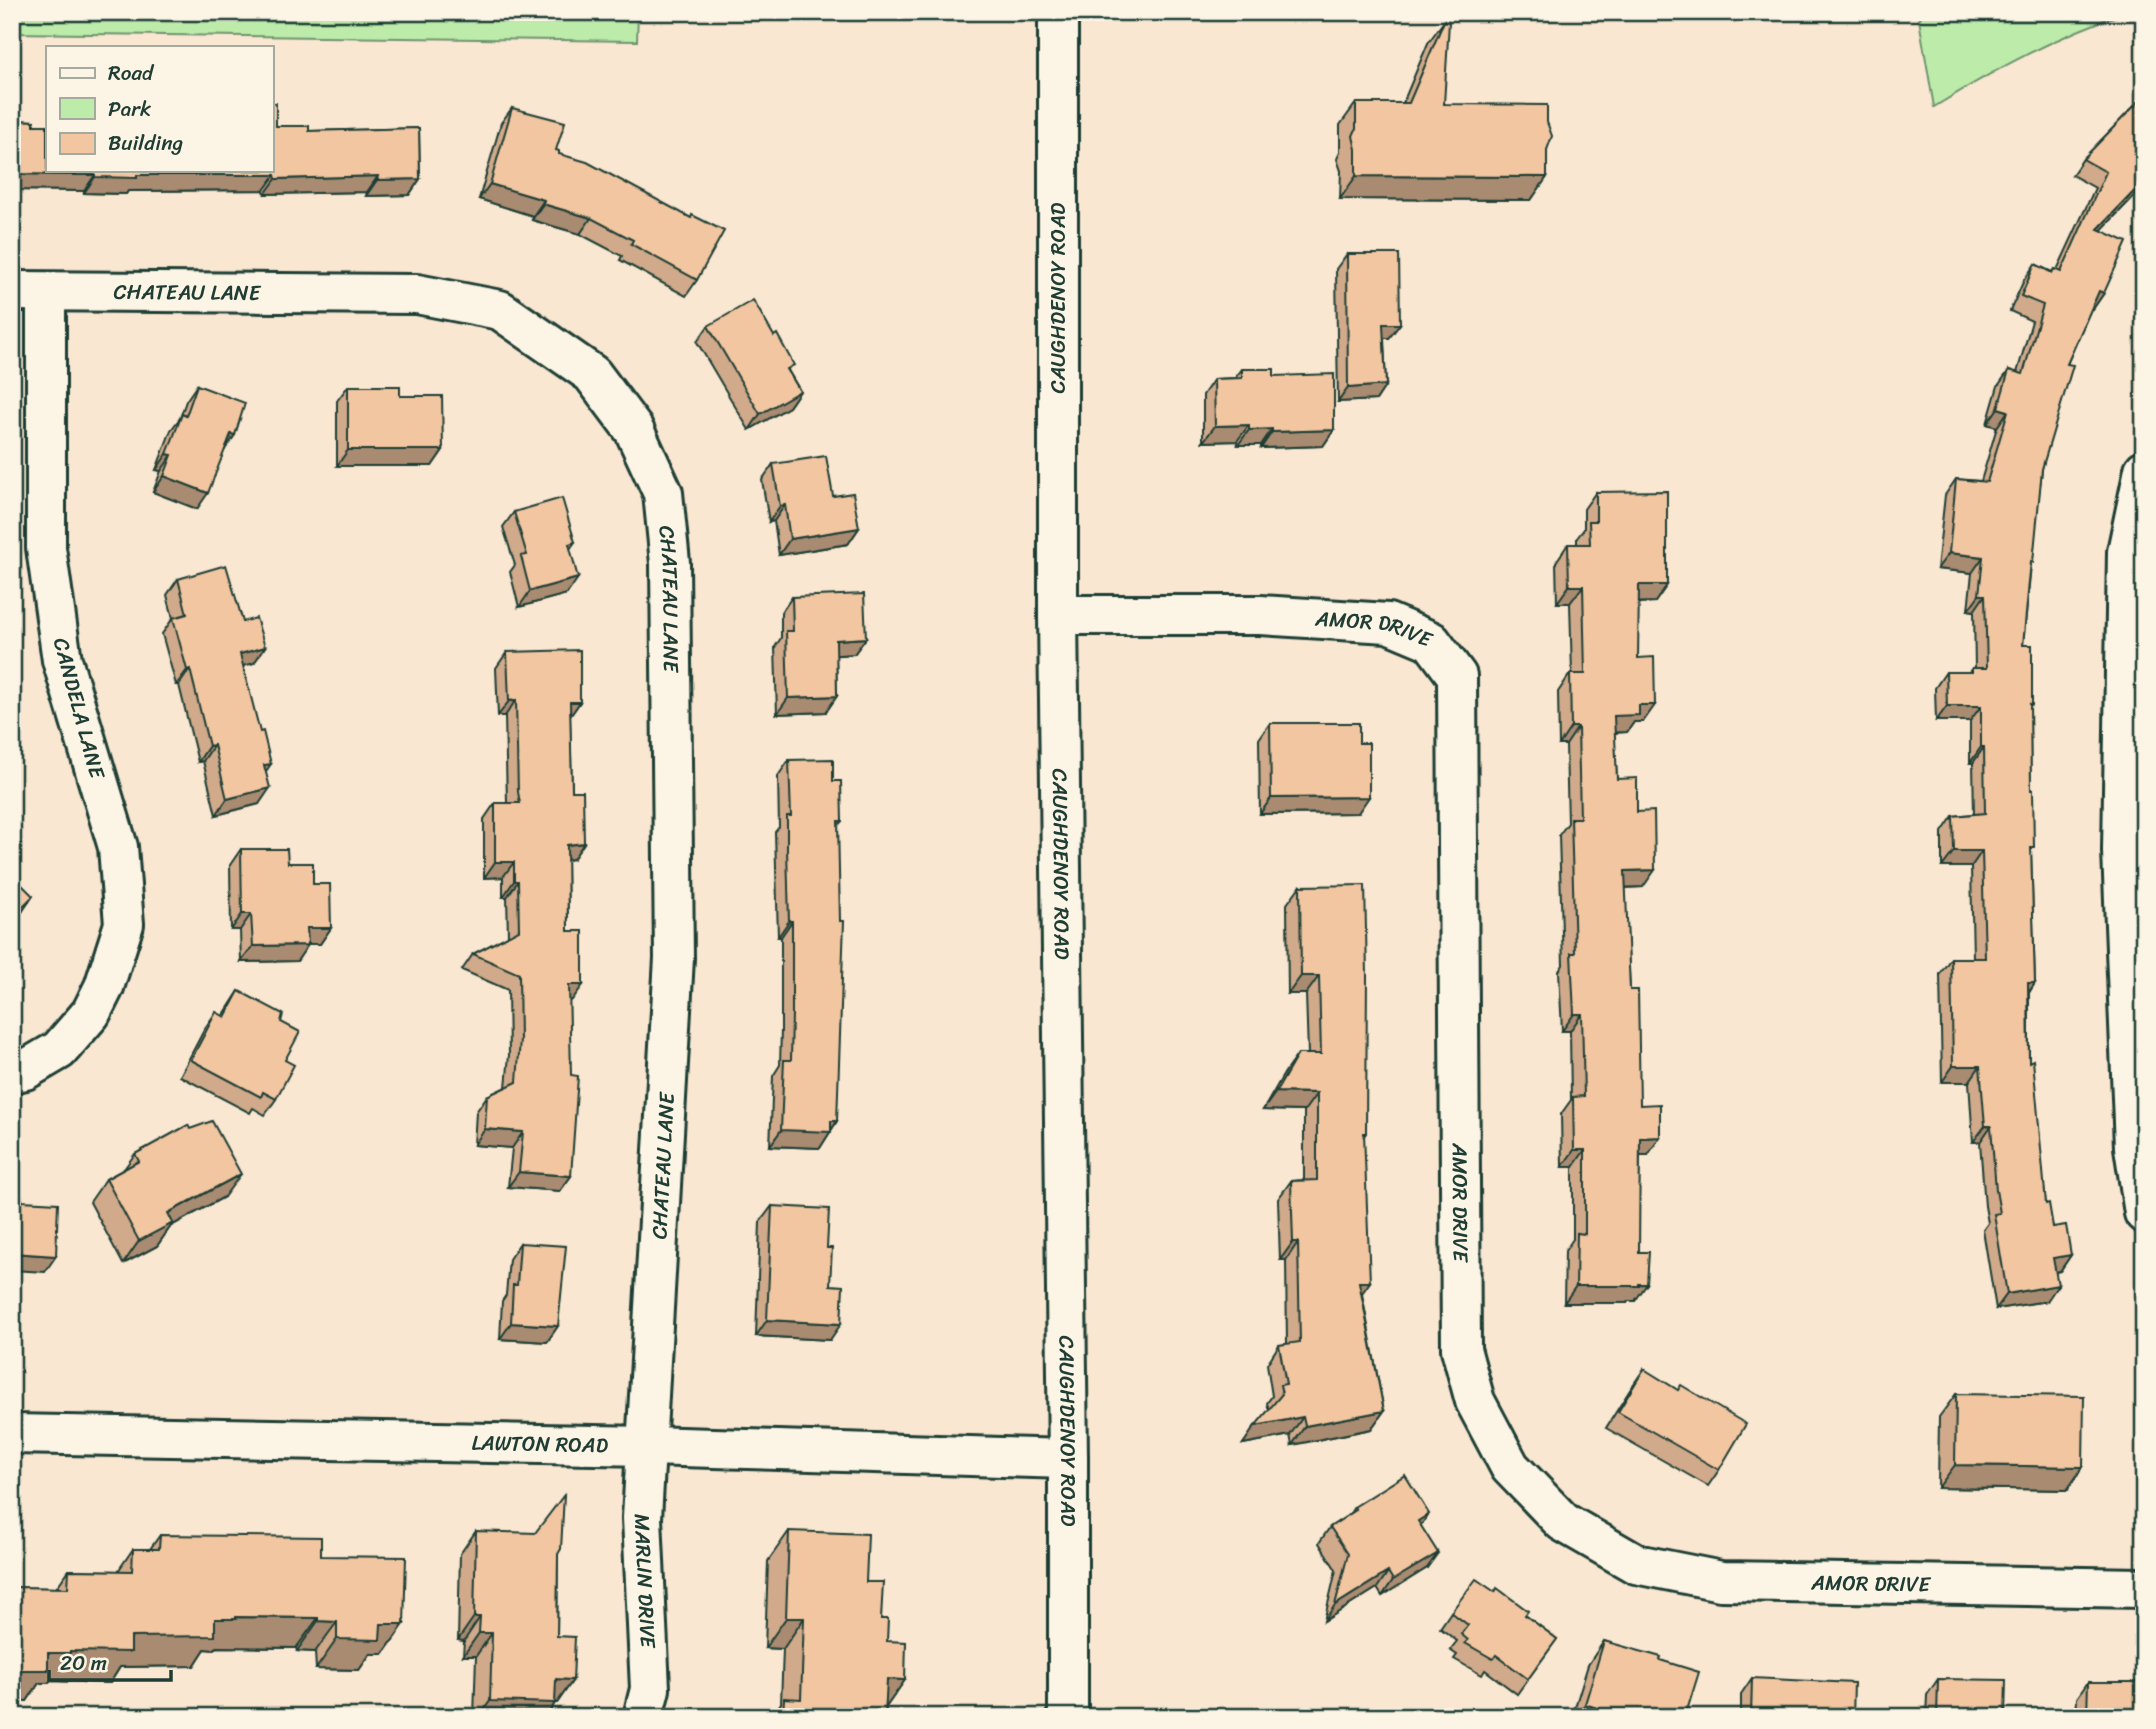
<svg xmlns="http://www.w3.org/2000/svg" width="2156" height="1729" font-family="Sriracha,sans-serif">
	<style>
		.green { fill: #bdebaa; stroke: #6e946f; stroke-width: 2 }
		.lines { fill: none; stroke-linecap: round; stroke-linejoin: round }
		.minor-casing { stroke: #1f3d34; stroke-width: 44 }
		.tertiary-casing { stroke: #1f3d34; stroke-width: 44 }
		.minor { stroke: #fcf5e5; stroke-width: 38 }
		.tertiary { stroke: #fcf5e5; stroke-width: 38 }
		.wall { fill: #d0aa8a; stroke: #1f3d34; stroke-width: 2 }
		.shaded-wall { fill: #a98b71; stroke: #1f3d34; stroke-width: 2 }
		.building { fill: #f2c6a1; stroke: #1f3d34; stroke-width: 2 }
		.labels { text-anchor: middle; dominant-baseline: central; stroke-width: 5; stroke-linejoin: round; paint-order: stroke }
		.street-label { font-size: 21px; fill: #1f3d34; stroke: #fcf5e5 }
	</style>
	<rect width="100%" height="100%" fill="#f9e7d1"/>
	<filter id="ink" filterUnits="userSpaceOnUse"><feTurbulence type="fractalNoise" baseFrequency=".0143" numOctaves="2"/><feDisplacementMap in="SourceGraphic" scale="14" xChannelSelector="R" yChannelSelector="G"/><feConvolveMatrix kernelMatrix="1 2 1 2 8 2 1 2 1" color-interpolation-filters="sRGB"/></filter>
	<g filter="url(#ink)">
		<g class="green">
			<polygon points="12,12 638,12 637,41 12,33"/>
			<path d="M1923,12H2128C2058,35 1996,69 1934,107L1919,20Z"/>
		</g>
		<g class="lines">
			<defs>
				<g id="minor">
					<path id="s1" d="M12,291L417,294L500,310L592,374L634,430L663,493L670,563L674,958L642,1518L650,1689L643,1717"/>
					<polyline points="2144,470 2127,552 2122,851 2134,1147 2144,1213"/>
					<path id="s2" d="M1058,615H1260L1388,623L1431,641L1457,676L1461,1349L1475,1401L1510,1467L1563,1522L1636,1564L1721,1581L2144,1588"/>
					<polyline points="12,1073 25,1070 59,1050 91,1013 104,987 124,924 118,847 62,660 46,548 46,293"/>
					<path id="s3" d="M12,1434L648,1446L1068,1459"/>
				</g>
				<g id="tertiary">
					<path id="s4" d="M1058,12V615L1068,1459V1717"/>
				</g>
			</defs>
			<use href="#minor" class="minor-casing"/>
			<use href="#tertiary" class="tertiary-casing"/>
			<use href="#minor" class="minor"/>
			<use href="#tertiary" class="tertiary"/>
		</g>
		<g class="wall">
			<polygon points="1444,21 1444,104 1547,150 1547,177 1531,200 1340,199 1341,171 1337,159 1340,152 1340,125 1356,103 1403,103 1428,43"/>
			<polygon points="2144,96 2144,186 2101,230 2104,293 2093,309 2091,308 2067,364 2042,469 2031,565 2023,645 2030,708 2031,851 2035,983 2029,993 2029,1062 2046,1204 2053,1227 2071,1255 2060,1271 2055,1272 2047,1301 1996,1309 1983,1230 1988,1223 1985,1206 1980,1142 1973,1142 1969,1082 1942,1082 1940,974 1951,958 1973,958 1971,867 1942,867 1942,832 1953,816 1974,814 1973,763 1970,763 1970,721 1936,721 1935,688 1946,672 1969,672 1972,668 1975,668 1974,611 1968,610 1972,573 1937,569 1945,495 1956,479 1981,481 1997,427 1987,424 1998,386 2009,370 2017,373 2032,321 2010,311 2024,280 2035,264 2052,272 2054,269 2057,270 2095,188 2072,175 2083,159"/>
			<polygon points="271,103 276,103 276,126 309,126 309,131 419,128 420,179 409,195 366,196 367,192 265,194 264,190 128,191 126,194 84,193 84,191 12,190 12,120 34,121 34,125 47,125 47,170 271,170"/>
			<polygon points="512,108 556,150 559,154 697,280 686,296 620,260 622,256 580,234 532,220 533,216 479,199 501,123"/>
			<polygon points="1347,254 1400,324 1389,338 1384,338 1386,385 1376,400 1338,402 1336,269"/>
			<polygon points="708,326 774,336 789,372 800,391 789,407 749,430 697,342"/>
			<polygon points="1242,369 1274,376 1334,430 1323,446 1261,448 1261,445 1238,445 1237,441 1203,442 1203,395 1214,379 1235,378"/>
			<polygon points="197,385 225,449 197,509 153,492 161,471 156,470 171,430 180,418 186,401"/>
			<polygon points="348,386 400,396 443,450 432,466 337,466 337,401"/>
			<polygon points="773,464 859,528 848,544 779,555 774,521 769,522 762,480"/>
			<polygon points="1596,492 1667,585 1655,602 1638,603 1638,658 1643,722 1634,722 1627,732 1614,733 1617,779 1637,812 1643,887 1625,888 1630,990 1640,1105 1648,1155 1640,1155 1635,1301 1628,1301 1627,1303 1564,1303 1565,1251 1573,1239 1573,1167 1562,1167 1561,1114 1571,1100 1570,1031 1562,1031 1559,971 1563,965 1559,835 1568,823 1566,745 1559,745 1558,692 1570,674 1572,674 1570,603 1557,603 1556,562 1568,544 1577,544 1577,538 1584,529 1584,509"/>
			<polygon points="514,512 575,542 570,549 567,594 519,607 510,572 515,565 503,527"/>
			<polygon points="178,579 243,622 265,647 254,663 243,666 266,771 259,804 216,815 203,761 198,762 179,685 176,685 162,634 173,618 167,595"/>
			<polygon points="792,597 866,638 854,654 836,655 837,696 826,712 777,714 775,647 781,638 781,613"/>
			<polygon points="507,652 580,702 570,716 572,791 584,843 573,859 567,860 568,931 572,1000 569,1001 571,1176 560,1191 508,1187 512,1148 474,1145 476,1112 487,1096 506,1087 509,1055 508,990 462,970 473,954 508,936 507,897 503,897 503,877 484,878 484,819 495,803 507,803 505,716 498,716 496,668"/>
			<polygon points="1270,723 1358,813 1260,814 1259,739"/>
			<polygon points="789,760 833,781 842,821 838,826 837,1121 820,1148 770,1146 773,1076 780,1065 781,1030 781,937 778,937 775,832 779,827 778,776"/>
			<polygon points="241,849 288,863 313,884 331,928 320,944 308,944 297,961 241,962 240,930 231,930 230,865"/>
			<polygon points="1300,886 1366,1133 1364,1136 1362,1294 1384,1411 1371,1429 1292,1445 1290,1435 1243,1444 1269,1410 1267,1403 1272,1396 1267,1364 1279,1345 1287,1344 1286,1260 1280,1260 1278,1199 1291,1181 1304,1180 1304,1111 1263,1110 1285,1072 1298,1054 1308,1054 1306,994 1288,994 1287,904"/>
			<polygon points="239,991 281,1022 285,1060 276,1099 265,1115 253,1108 250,1113 180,1076 205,1028 216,1012 223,1016"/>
			<polygon points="190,1129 224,1197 171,1226 157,1246 123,1264 90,1202 106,1179 124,1169 135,1154"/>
			<polygon points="772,1206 827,1248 830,1340 756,1336 760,1222"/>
			<polygon points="520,1243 558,1326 547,1342 500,1339 502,1301 506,1295 509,1259"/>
			<polygon points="1644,1369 1719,1470 1708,1486 1606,1428 1633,1385"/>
			<polygon points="1956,1394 2067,1490 1938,1488 1939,1417"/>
			<polygon points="1354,1507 1421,1526 1427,1568 1382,1596 1377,1588 1324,1621 1336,1570 1319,1543 1330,1527 1349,1515"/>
			<polygon points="476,1531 558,1554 557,1636 573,1680 557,1703 555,1703 546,1717 474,1717 476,1656 463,1656 464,1641 458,1640 460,1554"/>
			<polygon points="789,1531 866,1582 881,1619 887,1641 905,1680 886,1707 885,1717 771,1717 781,1703 783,1649 765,1648 768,1561"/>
			<polygon points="160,1535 321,1556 404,1624 383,1654 370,1654 359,1670 316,1669 315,1652 297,1651 296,1648 216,1647 214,1650 205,1649 194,1666 120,1667 110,1683 50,1681 48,1683 39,1683 27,1701 12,1700 12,1587 56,1588 69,1570 118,1571 133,1549 150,1549"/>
			<polygon points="1451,1612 1525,1615 1557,1639 1517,1694 1485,1670 1482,1675 1454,1659 1457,1655 1450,1650 1457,1641 1440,1628"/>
			<polygon points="1604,1641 1660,1660 1685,1717 1572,1717 1588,1665"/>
			<polygon points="1752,1678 1853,1717 1741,1717 1741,1694"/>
			<polygon points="1938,1679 2005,1717 1926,1717 1927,1695"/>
			<polygon points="2088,1682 2144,1717 2076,1717 2077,1698"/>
		</g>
		<g class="shaded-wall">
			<polygon points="12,174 95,175 84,191 12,190"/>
			<polygon points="137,175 275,175 264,190 128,191 126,194 84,193 95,177"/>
			<polygon points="378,176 367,192 265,194 276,179"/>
			<polygon points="1356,176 1547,177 1531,200 1340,199"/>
			<polygon points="420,179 409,195 366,196 377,180"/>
			<polygon points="2144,181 2144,186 2087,245 2098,229"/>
			<polygon points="490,184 544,200 533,216 479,199"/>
			<polygon points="543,204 591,218 580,234 532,220"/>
			<polygon points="2099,291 2104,293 2093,309 2088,307"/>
			<polygon points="1383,324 1400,324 1389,338 1373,338"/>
			<polygon points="1386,385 1376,400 1338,402 1348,388"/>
			<polygon points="800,391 789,407 749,430 760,414"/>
			<polygon points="1998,408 2008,411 1997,427 1987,424"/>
			<polygon points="1249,425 1237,441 1203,442 1215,426"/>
			<polygon points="1272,429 1261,445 1238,445 1249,430"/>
			<polygon points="1334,430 1323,446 1261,448 1272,432"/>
			<polygon points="231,434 235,435 224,451"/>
			<polygon points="348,450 443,450 432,466 337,466"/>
			<polygon points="167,454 172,455 161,471 156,470"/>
			<polygon points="164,476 208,493 197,509 153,492"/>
			<polygon points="785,505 774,521 769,522 780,506"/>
			<polygon points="859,528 848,544 779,555 790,539"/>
			<polygon points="1949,553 1983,557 1972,573 1937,569"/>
			<polygon points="578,578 567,594 519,607 530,591"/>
			<polygon points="1639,585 1667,585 1655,602 1626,603"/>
			<polygon points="1569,586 1583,586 1570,603 1557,603"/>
			<polygon points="1979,595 1985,595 1974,611 1968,610"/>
			<polygon points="866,638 854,654 825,656 836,640"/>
			<polygon points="265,647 254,663 229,670 240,654"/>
			<polygon points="190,669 179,685 176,685 187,670"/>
			<polygon points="837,696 826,712 777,714 788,698"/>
			<polygon points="516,700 505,716 498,716 509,701"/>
			<polygon points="570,702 580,702 569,718"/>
			<polygon points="1639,705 1655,705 1643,722 1634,722 1627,732 1601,733 1614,716"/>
			<polygon points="1947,706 1981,706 1970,721 1936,721"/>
			<polygon points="1571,727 1578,727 1566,745 1559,745"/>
			<polygon points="214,745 203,761 198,762 209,746"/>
			<polygon points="1981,747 1984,747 1973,763 1970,763"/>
			<polygon points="271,764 260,780 264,765"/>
			<polygon points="270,788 259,804 216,815 227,799"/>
			<polygon points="1369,797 1358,813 1260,814 1271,798"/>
			<polygon points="584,843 573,859 556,861 567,845"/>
			<polygon points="1954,851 1982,851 1971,867 1942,867"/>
			<polygon points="495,862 514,862 503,877 484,878"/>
			<polygon points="1655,870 1643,887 1613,888 1625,871"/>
			<polygon points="514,881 518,881 507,897 503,897"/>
			<polygon points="33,896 22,912 12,922 12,917"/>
			<polygon points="242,914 251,914 240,930 231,930"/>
			<polygon points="789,921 792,921 781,937 778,937"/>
			<polygon points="307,928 331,928 320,944 296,944"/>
			<polygon points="308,945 297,961 241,962 253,946"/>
			<polygon points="1301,976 1319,976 1306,994 1288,994"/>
			<polygon points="2028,983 2035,983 2024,999"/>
			<polygon points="569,985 583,985 572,1000 558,1001"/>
			<polygon points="1574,1014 1582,1014 1570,1031 1562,1031"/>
			<polygon points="1953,1066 1980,1066 1969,1082 1942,1082"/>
			<polygon points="1276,1092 1317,1093 1304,1111 1263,1110"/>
			<polygon points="831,1121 837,1121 820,1148 770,1146 781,1130"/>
			<polygon points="1985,1126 1991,1126 1980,1142 1973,1142"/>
			<polygon points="485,1129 523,1132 512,1148 474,1145"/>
			<polygon points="1660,1137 1648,1155 1628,1155 1640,1138"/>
			<polygon points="1574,1150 1585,1150 1573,1167 1562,1167"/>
			<polygon points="519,1172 571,1176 560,1191 508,1187"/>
			<polygon points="241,1174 224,1197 171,1226 157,1246 123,1264 139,1241 168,1213"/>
			<polygon points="1293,1242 1298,1242 1286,1260 1280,1260"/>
			<polygon points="12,1253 56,1256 45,1272 12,1270"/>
			<polygon points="2071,1255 2060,1271 2042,1274 2053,1258"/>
			<polygon points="1359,1282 1370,1282 1357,1300"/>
			<polygon points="1647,1284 1635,1301 1628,1301 1627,1303 1564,1303 1576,1286"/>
			<polygon points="2058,1285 2047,1301 1996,1309 2007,1294"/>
			<polygon points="767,1320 841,1324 830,1340 756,1336"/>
			<polygon points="511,1323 558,1326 547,1342 500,1339"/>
			<polygon points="1384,1411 1371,1429 1292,1445 1305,1426"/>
			<polygon points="1303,1417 1290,1435 1243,1444 1255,1426"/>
			<polygon points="1955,1465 2083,1467 2067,1490 1938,1488"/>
			<polygon points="1429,1514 1418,1529 1418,1521"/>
			<polygon points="1438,1553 1427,1568 1382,1596 1393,1580"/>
			<polygon points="1388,1572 1377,1588 1324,1621 1335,1605"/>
			<polygon points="236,1617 318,1618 296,1648 216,1647 214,1650 205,1649 194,1666 120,1667 110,1683 50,1681 48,1683 39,1683 27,1701 12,1700 12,1670 48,1653 70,1651 215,1619"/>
			<polygon points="474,1617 480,1617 464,1641 458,1640"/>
			<polygon points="786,1618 804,1618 783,1649 765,1648"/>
			<polygon points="318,1621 337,1622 315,1652 297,1651"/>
			<polygon points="381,1624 404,1624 383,1654 370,1654 359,1670 316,1669 337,1639"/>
			<polygon points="479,1633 492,1633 476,1656 463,1656"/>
			<polygon points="556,1679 573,1680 557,1703 555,1703 546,1717 479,1717 490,1701"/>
			<polygon points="887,1679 905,1680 884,1710"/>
			<polygon points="1585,1704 1623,1717 1576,1717"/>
		</g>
		<g class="building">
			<polygon points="1444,21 1449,22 1444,104 1547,105 1547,122 1552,136 1547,150 1547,177 1356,176 1356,149 1353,136 1356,129 1356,103 1409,103"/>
			<polygon points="2144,96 2144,181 2098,229 2127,242 2104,293 2099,291 2067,364 2073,365 2042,469 2033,562 2031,561 2023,645 2032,645 2032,705 2030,704 2031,790 2033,790 2034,847 2031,847 2035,983 2028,983 2029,1062 2033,1060 2046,1204 2049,1203 2053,1227 2066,1225 2071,1255 2053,1258 2058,1285 2007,1294 1994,1214 2000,1213 1996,1190 1991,1126 1985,1126 1980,1066 1953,1066 1951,958 1985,958 1982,851 1954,851 1953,816 1985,813 1984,747 1981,747 1981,706 1947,706 1946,672 1972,672 1972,668 1987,668 1985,595 1979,595 1983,557 1949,553 1956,479 1987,482 2008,411 1998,408 2009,370 2023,374 2043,305 2021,296 2035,264 2052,273 2054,269 2061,272 2106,172 2083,159"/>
			<polygon points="271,103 276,103 276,126 309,126 309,131 419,128 420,179 377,180 378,176 276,179 275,175 137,175 137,178 95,177 95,175 12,174 12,120 34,121 34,125 47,125 47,170 271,170"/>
			<polygon points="512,108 565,122 556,150 559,151 559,154 587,162 691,218 692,215 724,231 697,280 631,244 633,240 591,218 543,204 544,200 490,184"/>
			<polygon points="1347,254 1399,254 1400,324 1383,324 1386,385 1348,388"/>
			<polygon points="753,300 774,336 777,334 794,365 787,369 800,391 760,414 708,326"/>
			<polygon points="1242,369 1274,369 1274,376 1334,374 1334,430 1272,432 1272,429 1249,430 1249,425 1215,426 1214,379 1242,378"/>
			<polygon points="197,385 245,403 235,435 231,434 208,493 164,476 172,455 167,454 182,414 186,416"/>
			<polygon points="348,386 400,386 400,396 442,396 443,450 348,450"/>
			<polygon points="826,456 833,496 853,493 859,528 790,539 785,505 780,506 773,464"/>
			<polygon points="1667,491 1667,585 1639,585 1638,658 1654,657 1655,705 1639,705 1639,715 1614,716 1617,779 1637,778 1637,812 1654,811 1655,870 1625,871 1630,990 1638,990 1640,1105 1660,1104 1660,1137 1640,1138 1639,1252 1649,1252 1647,1284 1639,1284 1639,1286 1576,1286 1577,1233 1585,1234 1585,1150 1574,1150 1573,1097 1584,1096 1582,1014 1574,1014 1571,953 1575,953 1571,818 1580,818 1578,727 1571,727 1570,674 1585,674 1583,586 1569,586 1568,544 1590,544 1589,521 1596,521 1596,492"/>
			<polygon points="562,498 575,542 569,544 578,578 530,591 521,556 527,555 514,512"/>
			<polygon points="226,565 243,622 256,618 265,647 240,654 260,732 263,731 271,764 264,765 270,788 227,799 214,745 209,746 190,669 187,670 173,618 187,614 178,579"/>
			<polygon points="864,594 866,638 836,640 837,696 788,698 786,631 793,631 792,597"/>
			<polygon points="580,650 580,702 570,702 572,791 583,791 584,843 567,845 568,931 583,931 583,985 569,985 571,1075 578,1076 571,1176 519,1172 523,1132 485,1129 487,1096 517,1082 520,1039 519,974 473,954 519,930 518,881 514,881 514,862 495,862 495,803 520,803 518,792 516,700 509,701 507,652"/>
			<polygon points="1270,723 1359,723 1359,743 1369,743 1369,797 1271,798"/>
			<polygon points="833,759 833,781 841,781 842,821 838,821 840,921 844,921 837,1121 831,1121 831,1132 781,1130 784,1060 791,1060 792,1014 792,921 789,921 787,849 787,816 791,816 789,760"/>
			<polygon points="241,849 287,849 288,863 313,863 313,884 330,884 331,928 307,928 308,945 253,946 251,914 242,914"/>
			<polygon points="12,875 33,896 12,917"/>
			<polygon points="1365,885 1367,975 1366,1133 1364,1133 1370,1282 1359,1282 1384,1411 1305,1426 1303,1417 1255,1426 1282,1394 1280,1385 1286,1384 1279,1345 1300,1342 1298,1242 1293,1242 1291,1181 1317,1180 1317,1093 1276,1092 1298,1054 1321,1054 1319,976 1301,976 1300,886"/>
			<polygon points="239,991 283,1014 281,1022 300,1032 285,1060 294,1065 276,1099 263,1092 261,1097 191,1060 216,1012 225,1017"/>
			<polygon points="212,1121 241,1174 168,1213 173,1223 139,1241 106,1179 139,1161 135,1154 188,1125 190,1129"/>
			<polygon points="12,1188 20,1188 22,1201 58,1203 56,1256 12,1253"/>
			<polygon points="772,1206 829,1209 827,1248 832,1248 830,1285 843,1286 841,1324 767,1320"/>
			<polygon points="520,1243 566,1246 558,1326 511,1323 513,1285 517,1285"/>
			<polygon points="1644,1369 1678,1390 1681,1385 1746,1424 1719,1470 1618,1412"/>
			<polygon points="1956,1394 2084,1396 2083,1467 1955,1465"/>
			<polygon points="1405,1475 1429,1514 1418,1521 1438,1553 1393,1580 1388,1572 1335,1605 1348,1554 1330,1527 1356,1510 1354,1507"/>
			<polygon points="564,1495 561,1549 558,1554 557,1636 575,1637 573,1680 556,1679 555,1703 490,1701 492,1633 479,1633 480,1617 474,1617 476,1531 535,1533"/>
			<polygon points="789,1531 868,1534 866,1582 883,1582 881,1619 888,1619 887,1641 906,1642 905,1680 887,1679 885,1717 783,1717 784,1698 801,1699 804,1618 786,1618"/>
			<polygon points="160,1535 321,1537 321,1556 406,1557 404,1624 381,1624 380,1640 337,1639 337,1622 318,1621 318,1618 236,1617 236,1619 215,1619 215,1636 131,1637 131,1652 70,1651 70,1653 48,1653 48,1670 12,1670 12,1587 68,1588 69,1570 132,1571 133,1549 159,1549"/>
			<polygon points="1476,1579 1495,1592 1497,1588 1528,1611 1525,1615 1557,1639 1528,1679 1496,1655 1493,1659 1465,1643 1468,1640 1461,1634 1468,1625 1451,1612"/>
			<polygon points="1604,1641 1661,1657 1660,1660 1699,1672 1685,1717 1623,1717 1585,1704"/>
			<polygon points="1752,1678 1854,1683 1853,1717 1751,1717"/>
			<polygon points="1938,1679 2006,1680 2005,1717 1937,1717"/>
			<polygon points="2088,1682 2144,1682 2144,1717 2087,1717"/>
		</g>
	</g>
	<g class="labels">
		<g class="street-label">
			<text stroke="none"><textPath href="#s1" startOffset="175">CHATEAU LANE</textPath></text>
			<text transform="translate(1058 298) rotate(-90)">CAUGHDENOY ROAD</text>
			<text stroke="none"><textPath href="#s1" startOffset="847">CHATEAU LANE</textPath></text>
			<text stroke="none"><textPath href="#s2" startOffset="317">AMOR DRIVE</textPath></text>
			<text transform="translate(79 708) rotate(75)">CANDELA LANE</text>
			<text stroke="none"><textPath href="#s4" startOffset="852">CAUGHDENOY ROAD</textPath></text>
			<text transform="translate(663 1166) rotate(-87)">CHATEAU LANE</text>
			<text stroke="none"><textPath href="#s2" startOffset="947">AMOR DRIVE</textPath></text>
			<text stroke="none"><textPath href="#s4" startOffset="1419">CAUGHDENOY ROAD</textPath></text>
			<text stroke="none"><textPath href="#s3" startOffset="528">LAWTON ROAD</textPath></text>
			<text stroke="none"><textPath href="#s1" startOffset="1830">MARLIN DRIVE</textPath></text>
			<text stroke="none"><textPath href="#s2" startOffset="1619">AMOR DRIVE</textPath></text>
		</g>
	</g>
	<rect width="2156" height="1729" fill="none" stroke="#fcf5e5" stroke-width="42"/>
	<rect x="21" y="21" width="2114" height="1687" fill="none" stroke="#1f3d34" stroke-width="2.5" filter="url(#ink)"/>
	<rect x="46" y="46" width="228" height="126" fill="#fcf5e5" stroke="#a4ab9e" stroke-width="2"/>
	<rect x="60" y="68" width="35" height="10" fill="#fcf5e5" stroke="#a4ab9e" stroke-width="2"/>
	<text x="108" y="80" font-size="21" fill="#1f3d34">Road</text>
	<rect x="60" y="98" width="35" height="21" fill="#bdebaa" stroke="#a4ab9e" stroke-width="2"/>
	<text x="108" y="116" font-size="21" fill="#1f3d34">Park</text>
	<rect x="60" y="133" width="35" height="21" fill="#f2c6a1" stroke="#a4ab9e" stroke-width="2"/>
	<text x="108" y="150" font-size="21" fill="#1f3d34">Building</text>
	<path d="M49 1670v10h122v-10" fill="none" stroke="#1f3d34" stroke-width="3.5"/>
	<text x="60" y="1670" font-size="21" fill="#1f3d34" stroke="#fcf5e5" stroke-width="5" paint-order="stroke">20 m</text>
</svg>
